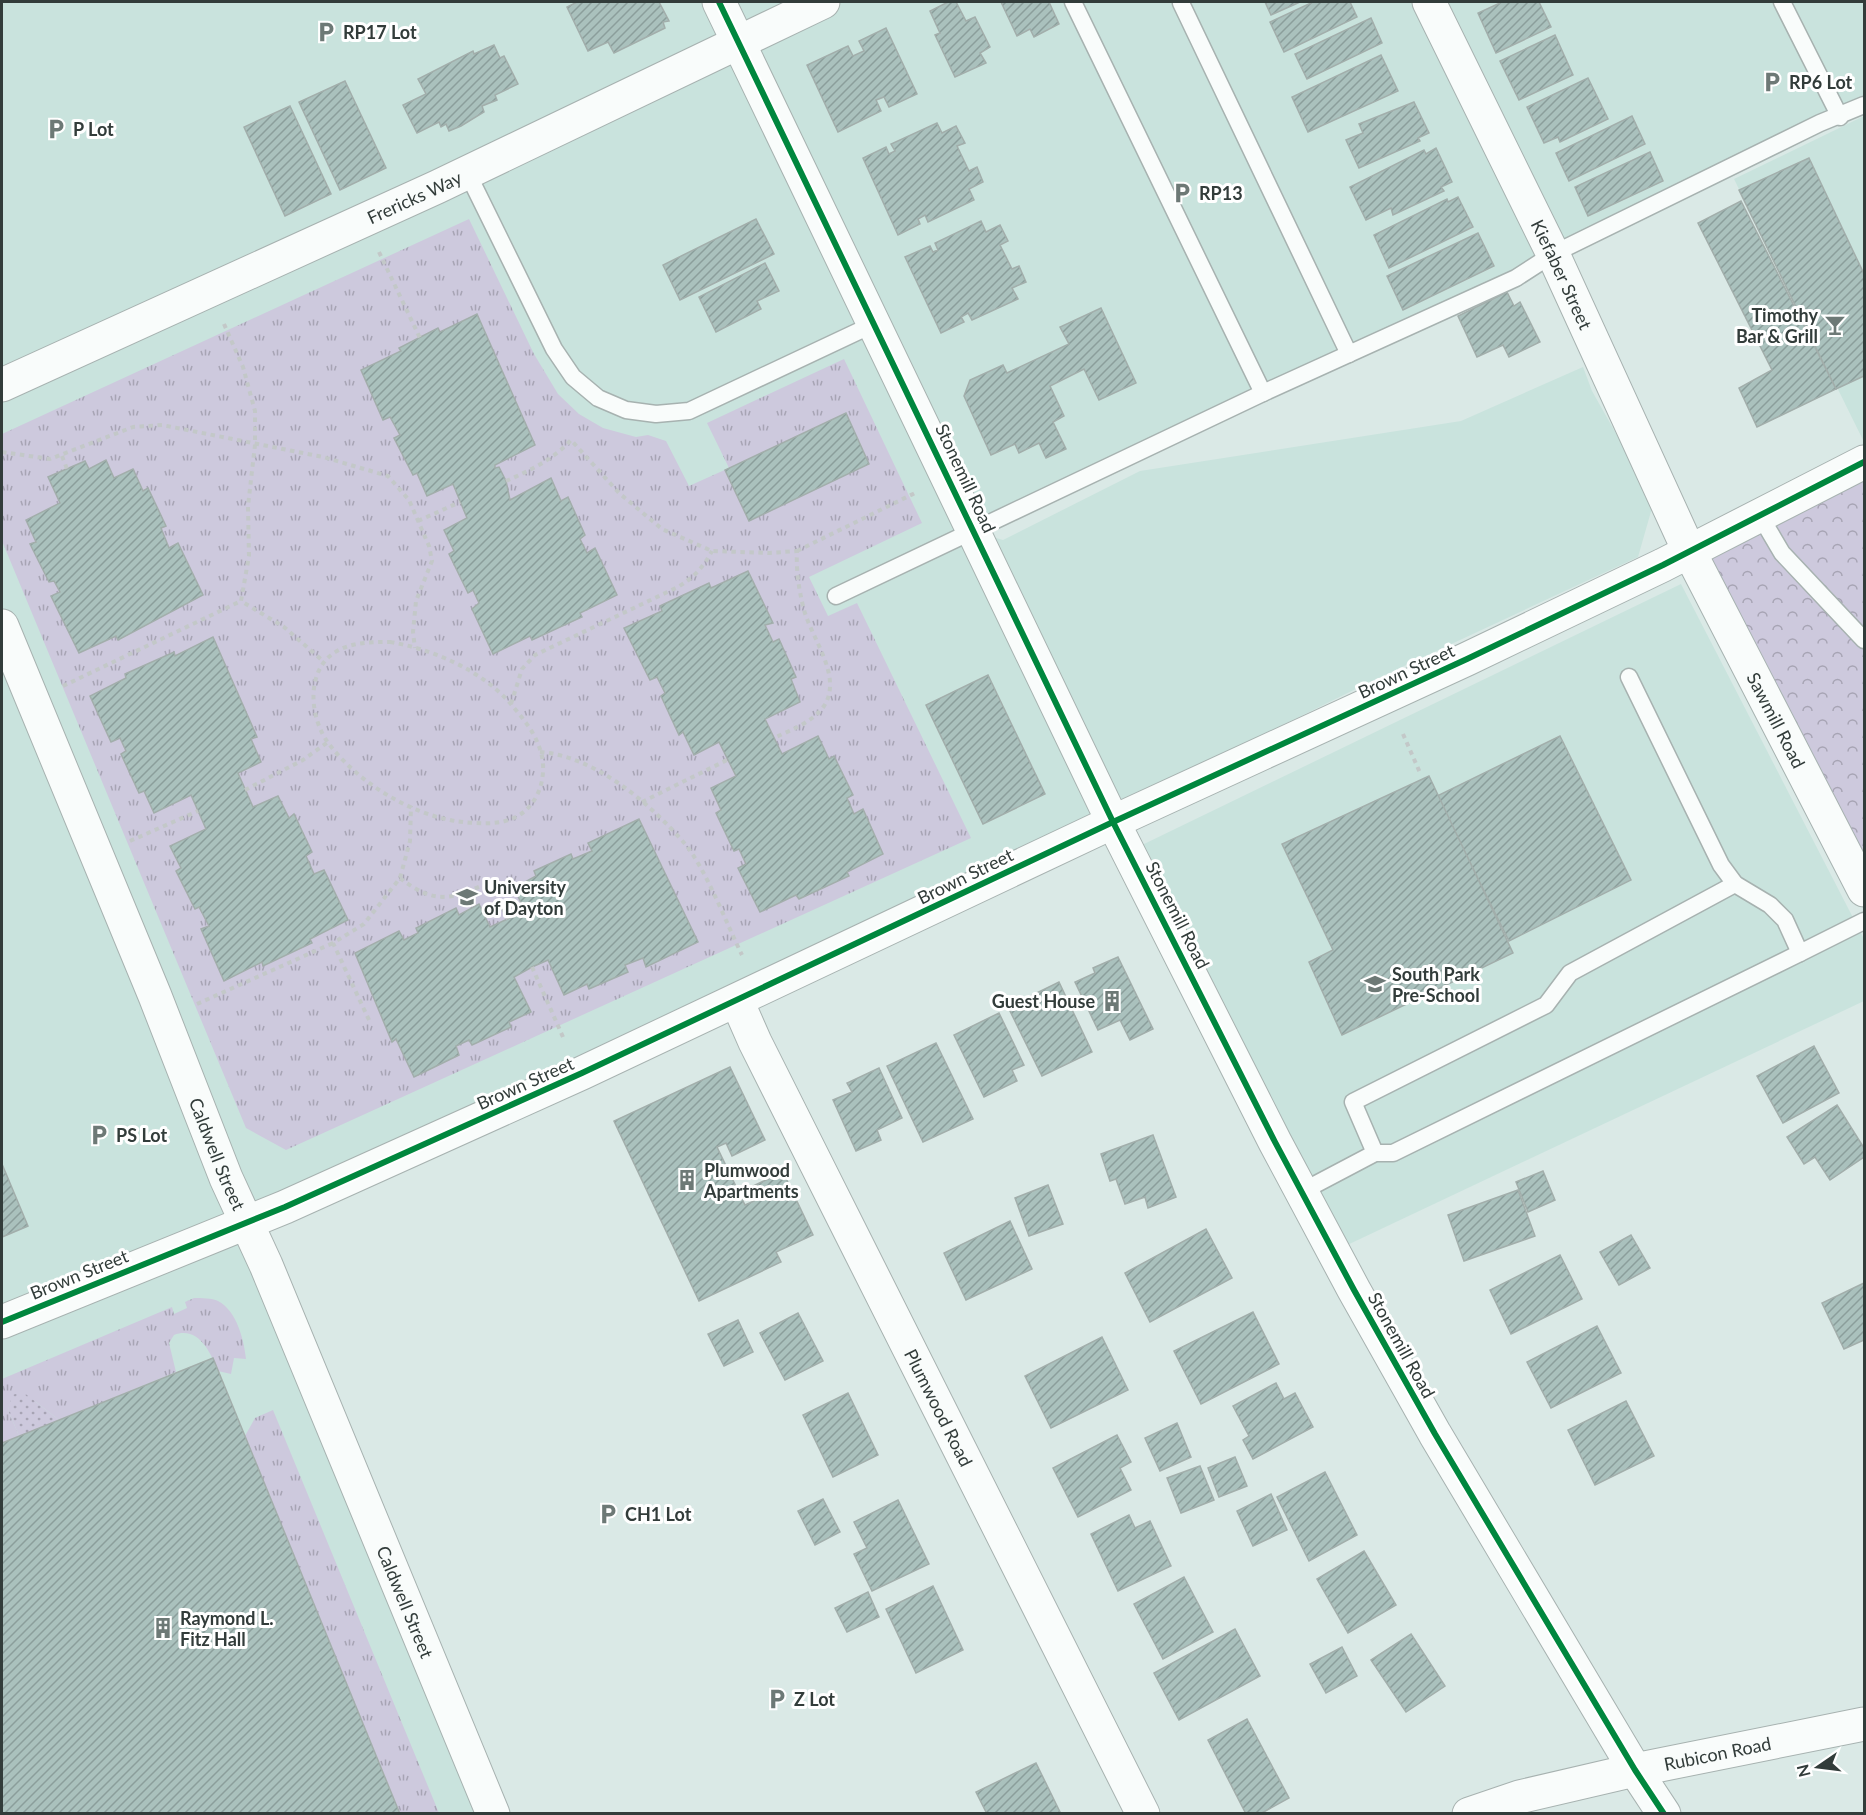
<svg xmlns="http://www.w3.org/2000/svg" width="1866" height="1815" font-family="Lato,sans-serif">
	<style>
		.built { fill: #c9e3dd }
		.grass { fill: url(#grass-tufts) }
		.park { fill: url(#park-crowns) }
		.garden { fill: url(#garden-dots) }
		.building { fill: url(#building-hatch); stroke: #a2aeab; stroke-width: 1.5 }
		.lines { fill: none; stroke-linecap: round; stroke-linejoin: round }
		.service-casing { stroke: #a7b2b0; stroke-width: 19 }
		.minor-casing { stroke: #a7b2b0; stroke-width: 35 }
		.tertiary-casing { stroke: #a7b2b0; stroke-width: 35 }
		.path { stroke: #c3c8c8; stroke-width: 4; stroke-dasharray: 4.5 4.5; stroke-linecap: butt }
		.service { stroke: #f9fcfb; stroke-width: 16 }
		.minor { stroke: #f9fcfb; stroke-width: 33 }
		.tertiary { stroke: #f9fcfb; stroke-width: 33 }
		.cycleway-casing { stroke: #fff; stroke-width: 10 }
		.cycleway { stroke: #00873e; stroke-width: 6 }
		.labels { text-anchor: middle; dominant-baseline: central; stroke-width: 6; stroke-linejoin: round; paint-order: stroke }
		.poi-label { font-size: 18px; font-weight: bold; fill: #323c3a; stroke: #fff; text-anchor: start }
		.street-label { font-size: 18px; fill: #323c3a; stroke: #fff }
	</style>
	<defs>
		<pattern id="grass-tufts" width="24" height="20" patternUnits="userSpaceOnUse" patternTransform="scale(1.5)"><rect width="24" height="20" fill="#cdc9dd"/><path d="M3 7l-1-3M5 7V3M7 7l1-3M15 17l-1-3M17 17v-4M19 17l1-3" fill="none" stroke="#a7a4b4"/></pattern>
		<pattern id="park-crowns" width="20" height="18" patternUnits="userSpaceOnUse" patternTransform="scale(1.5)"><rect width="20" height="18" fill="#cdc9dd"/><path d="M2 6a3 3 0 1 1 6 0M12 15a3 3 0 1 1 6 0" fill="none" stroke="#a7a4b4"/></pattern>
		<pattern id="garden-dots" width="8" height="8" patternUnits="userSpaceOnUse" patternTransform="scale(1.5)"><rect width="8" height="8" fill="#cdc9dd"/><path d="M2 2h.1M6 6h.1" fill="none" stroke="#a7a4b4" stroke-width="1.8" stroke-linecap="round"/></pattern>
		<pattern id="building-hatch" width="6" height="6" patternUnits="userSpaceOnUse" patternTransform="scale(1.5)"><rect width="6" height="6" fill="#aac1bd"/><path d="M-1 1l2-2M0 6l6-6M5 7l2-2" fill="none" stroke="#8b9e9b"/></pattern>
	</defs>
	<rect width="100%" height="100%" fill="#dae9e6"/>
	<g class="built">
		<polygon points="2,2 1864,2 1864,105 975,532 1003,540 1140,471 1461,421 1583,367 1592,391 1654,501 1638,557 1374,680 1159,786 247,1223 493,1813 2,1814"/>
		<polygon points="1864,116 1864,442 1734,179"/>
		<polygon points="1681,584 1864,939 1864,1001 1343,1247 1142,845"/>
	</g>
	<g class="grass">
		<polygon points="469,219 534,354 558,394 579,414 603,428 636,437 648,435 666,441 689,486 729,468 707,423 844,359 922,523 809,577 828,616 857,603 971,838 286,1150 246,1128 2,541 2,434"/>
		<path d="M194,1298C201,1298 212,1298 218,1301C237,1311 244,1340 246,1359L234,1358L231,1374L218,1371C210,1351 198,1326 174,1335L169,1343L176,1372L59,1420L36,1402L13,1395L8,1410L19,1436L2,1443V1379L172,1307L174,1314L187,1308L185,1302Z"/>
		<polygon points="273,1410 439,1813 400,1813 245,1436 255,1418"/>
	</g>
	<polygon class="park" points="1864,462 1864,890 1689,551"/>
	<polygon class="garden" points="23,1392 59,1420 19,1436 8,1410 12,1395"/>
	<g class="building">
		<polygon points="577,2 659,2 669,21 663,22 665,28 614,53 608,42 588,51 567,7"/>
		<polygon points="948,2 956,2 966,21 975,17 990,47 980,53 986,63 955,77 935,35 940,33 930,11"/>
		<polygon points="1001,2 1049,2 1059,24 1034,37 1030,29 1017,36"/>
		<polygon points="1265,2 1300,2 1271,15"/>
		<polygon points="1313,2 1350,2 1357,17 1284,52 1270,22"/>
		<polygon points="1502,2 1539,2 1551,27 1496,53 1478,13"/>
		<polygon points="1371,18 1382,43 1307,79 1295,54"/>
		<polygon points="886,28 917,94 889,107 884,97 876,100 881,111 838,132 807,65 848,46 853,56 864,51 859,41"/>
		<polygon points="1555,35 1573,75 1519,100 1500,61"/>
		<polygon points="494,45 500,58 504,56 518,84 495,95 497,100 482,106 484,112 461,126 449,131 446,124 441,127 439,122 417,133 403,105 426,94 418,79 473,51 474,54"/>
		<polygon points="1381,55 1398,91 1308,132 1292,97"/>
		<polygon points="1588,78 1608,119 1560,142 1558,137 1544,143 1527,107"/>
		<polygon points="345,81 386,168 340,190 299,102"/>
		<polygon points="1414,102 1429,133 1418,138 1420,141 1359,168 1346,140 1363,133 1359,124"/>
		<polygon points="290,106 331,194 285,216 244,127"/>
		<polygon points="1632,116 1645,144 1569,181 1556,153"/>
		<polygon points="937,123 942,133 956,126 965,143 957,146 969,171 977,167 983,182 969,189 974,200 928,222 925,215 918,219 920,224 898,235 863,158 886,147 889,154 895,151 891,144"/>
		<polygon points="1436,148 1452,182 1441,187 1444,191 1393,215 1391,208 1366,220 1350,187 1424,150 1426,154"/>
		<polygon points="1650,152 1663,181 1588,216 1575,187"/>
		<polygon points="1809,158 1864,274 1864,376 1836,389 1739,190"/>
		<polygon points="1458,197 1473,227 1389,268 1374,235 1447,199 1448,202"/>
		<polygon points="1741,201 1836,389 1757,427 1739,388 1772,370 1698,223"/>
		<polygon points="756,219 774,254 680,300 663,265"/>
		<polygon points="981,221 986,232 1000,225 1008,241 1000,245 1012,269 1019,266 1026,282 1012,288 1018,299 972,320 968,313 961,317 964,322 941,333 905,257 930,246 933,252 938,250 935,243"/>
		<polygon points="1478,233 1494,266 1403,310 1387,276"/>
		<polygon points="765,263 779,291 757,301 761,309 716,332 699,297"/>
		<polygon points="1507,292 1514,306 1520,302 1540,342 1509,357 1503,345 1477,357 1458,316"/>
		<polygon points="1101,308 1136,383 1099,400 1084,369 1050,386 1064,416 1053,422 1066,449 1046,458 1039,443 1019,453 1015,444 991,455 964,396 970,380 1003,365 1007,373 1069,344 1060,327"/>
		<polygon points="477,314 535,445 495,465 495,468 499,467 506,481 510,500 551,478 561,501 568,497 585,535 580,539 587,553 595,548 617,595 580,613 582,617 532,640 530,636 493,654 472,609 479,603 473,590 468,593 449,554 454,551 444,530 467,518 453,484 427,496 417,473 413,475 394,438 400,435 390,417 383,420 361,370 401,351 399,348 438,328 440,332"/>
		<polygon points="846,413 869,464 749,521 725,470"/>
		<polygon points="106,460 114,478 133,469 143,491 148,488 166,526 161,528 169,548 178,543 203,595 118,640 116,636 79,653 51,596 60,592 54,581 49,582 30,544 36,542 26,520 60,503 48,477 85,461 89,469"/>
		<polygon points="748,571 773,623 765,625 773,642 779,639 796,677 791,679 800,702 765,719 782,754 818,736 829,759 834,756 853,795 847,798 854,814 863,809 883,854 847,872 849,876 799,899 796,895 760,912 738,868 746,864 739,849 734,851 716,813 721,810 711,788 736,776 719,742 694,755 683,732 679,735 661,696 665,693 657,677 650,680 624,628 662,611 660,606 709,583 711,588"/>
		<polygon points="213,637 257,737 251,739 261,762 238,773 253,807 278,796 289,818 294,814 312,852 306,856 314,874 324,870 348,920 310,939 312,943 263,966 262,962 224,981 201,929 209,926 199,907 195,909 176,871 181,868 170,846 206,829 191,795 154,813 144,791 139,793 121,754 126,751 120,738 111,742 90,696 126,678 125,674 174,652 175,656"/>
		<polygon points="988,675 1045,794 983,824 926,705"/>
		<polygon points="1560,736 1631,880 1509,941 1437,796"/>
		<polygon points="1429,776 1513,953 1342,1035 1309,962 1333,950 1282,844"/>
		<polygon points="639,819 698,942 646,967 643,958 625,965 628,972 589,989 587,984 564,995 548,960 532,967 514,977 531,1012 509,1022 511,1027 472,1045 469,1040 456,1046 459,1055 414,1077 396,1039 392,1042 355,953 399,931 404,940 418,933 416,928 456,908 459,915 479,904 490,927 525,911 514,888 536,876 534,871 571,854 573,859 592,851 588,843"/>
		<polygon points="1118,957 1153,1029 1130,1040 1120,1020 1098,1030 1075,982 1095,973 1093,968"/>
		<polygon points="1059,982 1092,1052 1042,1076 1008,1007"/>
		<polygon points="999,1013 1024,1065 1012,1070 1017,1081 984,1097 954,1035"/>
		<polygon points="936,1043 973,1119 923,1142 887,1066"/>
		<polygon points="1814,1046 1839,1093 1783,1123 1757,1076"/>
		<polygon points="730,1067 765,1140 732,1156 726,1143 717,1147 745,1205 754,1201 749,1188 783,1172 813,1235 776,1252 781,1262 699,1301 614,1121"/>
		<polygon points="879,1068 902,1118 877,1130 881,1140 856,1151 833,1100 852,1092 847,1083"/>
		<polygon points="1837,1105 1864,1148 1864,1157 1830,1180 1815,1157 1804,1164 1787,1137"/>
		<polygon points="1153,1135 1176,1197 1148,1208 1145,1197 1125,1204 1116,1179 1110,1181 1101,1154"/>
		<polygon points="2,1164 28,1226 2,1237"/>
		<polygon points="1543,1171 1555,1200 1528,1212 1516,1182"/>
		<polygon points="1048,1185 1063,1224 1029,1236 1015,1198"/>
		<polygon points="1518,1190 1535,1236 1464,1261 1448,1215"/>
		<polygon points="1010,1221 1032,1269 966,1300 944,1253"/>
		<polygon points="1206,1229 1232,1278 1150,1322 1125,1273"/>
		<polygon points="1631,1235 1650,1268 1619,1285 1600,1252"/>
		<polygon points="1560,1255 1582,1299 1511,1334 1490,1290"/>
		<polygon points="1864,1283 1864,1340 1844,1349 1822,1303"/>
		<polygon points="1253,1312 1279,1364 1201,1404 1174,1351"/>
		<polygon points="798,1313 823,1361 785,1380 760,1333"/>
		<polygon points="738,1320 753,1352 724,1366 708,1334"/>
		<polygon points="1597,1326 1621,1373 1551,1408 1527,1362"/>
		<polygon points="1102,1337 1128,1390 1051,1428 1025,1376"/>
		<polygon points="213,1358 400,1814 2,1814 2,1443"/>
		<polygon points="1276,1383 1284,1399 1295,1393 1313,1427 1253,1459 1243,1440 1249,1436 1233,1406"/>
		<polygon points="848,1393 878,1455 833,1477 803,1415"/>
		<polygon points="1626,1401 1654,1456 1595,1485 1568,1430"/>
		<polygon points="1177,1423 1191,1457 1160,1471 1145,1438"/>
		<polygon points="1117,1435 1131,1462 1120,1468 1131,1490 1078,1517 1053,1468"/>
		<polygon points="1235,1457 1247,1486 1219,1497 1208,1468"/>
		<polygon points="1200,1466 1214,1500 1181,1513 1167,1478"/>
		<polygon points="1325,1472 1357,1535 1309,1561 1277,1497"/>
		<polygon points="1271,1494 1287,1530 1253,1546 1237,1511"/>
		<polygon points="823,1499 840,1532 815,1545 798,1511"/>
		<polygon points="898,1500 929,1564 872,1591 854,1554 867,1548 854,1522"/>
		<polygon points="1129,1515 1135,1528 1150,1521 1171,1566 1118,1591 1091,1534"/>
		<polygon points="1364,1551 1396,1605 1348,1633 1317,1579"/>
		<polygon points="1184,1577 1213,1632 1163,1659 1134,1604"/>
		<polygon points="933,1586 963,1650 916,1673 886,1609"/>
		<polygon points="868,1592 879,1617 847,1632 835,1608"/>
		<polygon points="1235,1629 1260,1676 1179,1720 1154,1673"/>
		<polygon points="1411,1634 1445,1686 1406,1712 1371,1660"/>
		<polygon points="1342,1647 1357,1676 1326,1693 1310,1664"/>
		<polygon points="1247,1719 1289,1798 1260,1814 1246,1814 1208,1740"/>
		<polygon points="1036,1763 1061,1814 987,1814 976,1792"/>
	</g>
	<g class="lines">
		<defs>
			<g id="service">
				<polyline points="1073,2 1263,393"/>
				<polyline points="1782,2 1840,117"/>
				<polyline points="1181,3 1349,354"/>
				<polyline points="467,172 554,349 573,377 598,398 626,410 656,414 689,411 876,323"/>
				<polyline points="1759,514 1782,553 1864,640"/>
				<polyline points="836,596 1263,393 1516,278 1553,254 1820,123 1864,105"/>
				<polyline points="1629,677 1721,865 1735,884 1770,905 1785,920 1800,953 1864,921"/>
				<polyline points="1375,1153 1353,1102 1546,1005 1570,973 1735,884"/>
				<polyline points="1301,1192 1375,1153 1393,1153 1800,953"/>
			</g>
			<g id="minor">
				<polyline points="719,2 1113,822 1275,1142 1354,1290 1435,1434 1635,1770 1664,1814"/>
				<path id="s1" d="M1429,2L1553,254L1689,551L1864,890"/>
				<path id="s2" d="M2,385L437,187L823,2"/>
				<path id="s3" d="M2,626L155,996L226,1178L266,1265L493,1814"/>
				<path id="s4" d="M737,1001L755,1042L1143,1814"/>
				<path id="s5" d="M1469,1814L1519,1797L1635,1770L1864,1724"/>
			</g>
			<polyline id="tertiary" points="2,1322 285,1207 582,1073 1113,822 1467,659 1663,565 1864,462"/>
		</defs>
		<use href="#service" class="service-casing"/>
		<use href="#minor" class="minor-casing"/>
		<use href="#tertiary" class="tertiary-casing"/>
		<g class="path">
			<polyline points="379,252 420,338"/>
			<polyline points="224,324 243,367 255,411 255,445 248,506 249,556 241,601 284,627 323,661"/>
			<polyline points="2,452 50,459 133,427 162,425 323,457 388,476 409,500 429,546 432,561 416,601 413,632 415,648"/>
			<polyline points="62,456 67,469"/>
			<path d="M506,481C529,471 554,459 571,440L619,493L662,529L712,551L770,553L797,551C796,572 799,590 804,610C812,639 843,677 824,706C813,722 791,730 774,738"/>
			<polyline points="418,521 460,502"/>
			<polyline points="797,551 917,492"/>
			<path d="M390,642C432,649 481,670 510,703C520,715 533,730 538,744C551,773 539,813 505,821C489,825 471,823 455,821C408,813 358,782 329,744C309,718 305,669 337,651C353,642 372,642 390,642Z"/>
			<polyline points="63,686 241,601"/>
			<path d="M511,704L522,669L535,655L678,587C694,577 703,568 712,551"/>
			<polyline points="1403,734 1421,775"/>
			<path d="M540,752C595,756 651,804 685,844C706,869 727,925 742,955"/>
			<polyline points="245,790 303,760 328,742"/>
			<polyline points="642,802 727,760"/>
			<polyline points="130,841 198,811"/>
			<path d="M400,878C436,906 452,899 490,882L508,919"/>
			<polyline points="532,967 563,1037"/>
			<polyline points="197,1004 333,943"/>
			<polyline points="369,1020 333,943 364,924 400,878 410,841 411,806"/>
		</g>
		<use href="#service" class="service"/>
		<use href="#minor" class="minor"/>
		<use href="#tertiary" class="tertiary"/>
		<defs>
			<g id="cycleway">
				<polyline points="719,2 1113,822 1275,1142 1354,1290 1435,1434 1635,1770 1664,1814"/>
				<polyline points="2,1322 285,1207 582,1073 1113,822 1467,659 1663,565 1864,462"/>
			</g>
		</defs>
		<use href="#cycleway" class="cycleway-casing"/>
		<use href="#cycleway" class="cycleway"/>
	</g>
	<defs>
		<symbol id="parking-bare" viewBox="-9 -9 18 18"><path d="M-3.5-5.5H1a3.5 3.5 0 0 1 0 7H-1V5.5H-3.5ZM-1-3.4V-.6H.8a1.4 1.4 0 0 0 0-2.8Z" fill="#6d7976" stroke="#fff" stroke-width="2.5" paint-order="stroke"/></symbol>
		<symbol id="bar-bare" viewBox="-9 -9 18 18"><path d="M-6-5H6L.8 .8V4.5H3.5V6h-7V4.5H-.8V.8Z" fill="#6d7976" stroke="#fff" stroke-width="2.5" paint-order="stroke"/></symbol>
		<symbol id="university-bare" viewBox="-9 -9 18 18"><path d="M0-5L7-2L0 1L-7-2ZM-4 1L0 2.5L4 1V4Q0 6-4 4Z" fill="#6d7976" stroke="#fff" stroke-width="2.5" paint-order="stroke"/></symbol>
		<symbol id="school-bare" viewBox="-9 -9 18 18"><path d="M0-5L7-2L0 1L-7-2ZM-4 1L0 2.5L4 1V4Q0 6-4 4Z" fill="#6d7976" stroke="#fff" stroke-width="2.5" paint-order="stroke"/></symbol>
		<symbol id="building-bare" viewBox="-9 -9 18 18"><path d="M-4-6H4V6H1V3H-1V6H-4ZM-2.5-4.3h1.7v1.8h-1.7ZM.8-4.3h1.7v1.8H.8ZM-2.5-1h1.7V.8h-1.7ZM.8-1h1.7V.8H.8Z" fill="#6d7976" stroke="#fff" stroke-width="2.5" paint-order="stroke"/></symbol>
	</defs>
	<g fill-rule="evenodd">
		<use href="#parking-bare" x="311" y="17" width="30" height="30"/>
		<use href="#parking-bare" x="1757" y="67" width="30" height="30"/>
		<use href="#parking-bare" x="41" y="114" width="30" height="30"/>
		<use href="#parking-bare" x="1167" y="178" width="30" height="30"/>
		<use href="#bar-bare" x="1820" y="310" width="30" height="30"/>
		<use href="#university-bare" x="452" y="882" width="30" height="30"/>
		<use href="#school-bare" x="1360" y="969" width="30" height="30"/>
		<use href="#building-bare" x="1097" y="986" width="30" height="30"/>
		<use href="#parking-bare" x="84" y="1120" width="30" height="30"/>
		<use href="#building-bare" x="672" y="1165" width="30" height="30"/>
		<use href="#parking-bare" x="593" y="1499" width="30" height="30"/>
		<use href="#building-bare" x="148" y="1613" width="30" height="30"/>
		<use href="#parking-bare" x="762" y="1684" width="30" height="30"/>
	</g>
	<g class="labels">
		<g class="poi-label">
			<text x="343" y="32">RP17 Lot</text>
			<text x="1789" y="82">RP6 Lot</text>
			<text x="73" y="129">P Lot</text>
			<text x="1199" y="193">RP13</text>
			<text x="1818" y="315" text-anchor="end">Timothy<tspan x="1818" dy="21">Bar &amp; Grill</tspan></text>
			<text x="484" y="887">University<tspan x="484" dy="21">of Dayton</tspan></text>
			<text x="1392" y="974">South Park<tspan x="1392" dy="21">Pre-School</tspan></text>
			<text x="1095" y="1001" text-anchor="end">Guest House</text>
			<text x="116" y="1135">PS Lot</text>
			<text x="704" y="1170">Plumwood<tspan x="704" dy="21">Apartments</tspan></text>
			<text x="625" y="1514">CH1 Lot</text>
			<text x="180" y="1618">Raymond L.<tspan x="180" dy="21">Fitz Hall</tspan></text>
			<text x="794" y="1699">Z Lot</text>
		</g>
		<g class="street-label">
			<text stroke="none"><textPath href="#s2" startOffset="453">Frericks Way</textPath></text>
			<text stroke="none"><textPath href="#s1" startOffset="303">Kiefaber Street</textPath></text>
			<text transform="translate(966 478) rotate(65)">Stonemill Road</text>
			<text transform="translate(1406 671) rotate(-25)">Brown Street</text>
			<text stroke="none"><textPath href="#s1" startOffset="798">Sawmill Road</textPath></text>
			<text transform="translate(965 876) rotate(-26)">Brown Street</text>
			<text transform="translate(1178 915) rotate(63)">Stonemill Road</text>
			<text transform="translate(525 1083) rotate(-24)">Brown Street</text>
			<text stroke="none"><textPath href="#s3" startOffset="570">Caldwell Street</textPath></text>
			<text transform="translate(79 1274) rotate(-22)">Brown Street</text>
			<text transform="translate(1402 1345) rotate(61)">Stonemill Road</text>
			<text stroke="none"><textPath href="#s4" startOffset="454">Plumwood Road</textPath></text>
			<text stroke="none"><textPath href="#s3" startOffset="1056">Caldwell Street</textPath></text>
			<text stroke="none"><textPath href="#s5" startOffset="256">Rubicon Road</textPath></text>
		</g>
	</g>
	<rect width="1866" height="1815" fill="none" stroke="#323c3a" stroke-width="6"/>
	<g transform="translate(1818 1767) rotate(256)" stroke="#ffffff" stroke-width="4.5" paint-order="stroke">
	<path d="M0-4.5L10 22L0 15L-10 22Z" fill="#323c3a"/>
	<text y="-9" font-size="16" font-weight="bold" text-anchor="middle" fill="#323c3a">N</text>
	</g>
</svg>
